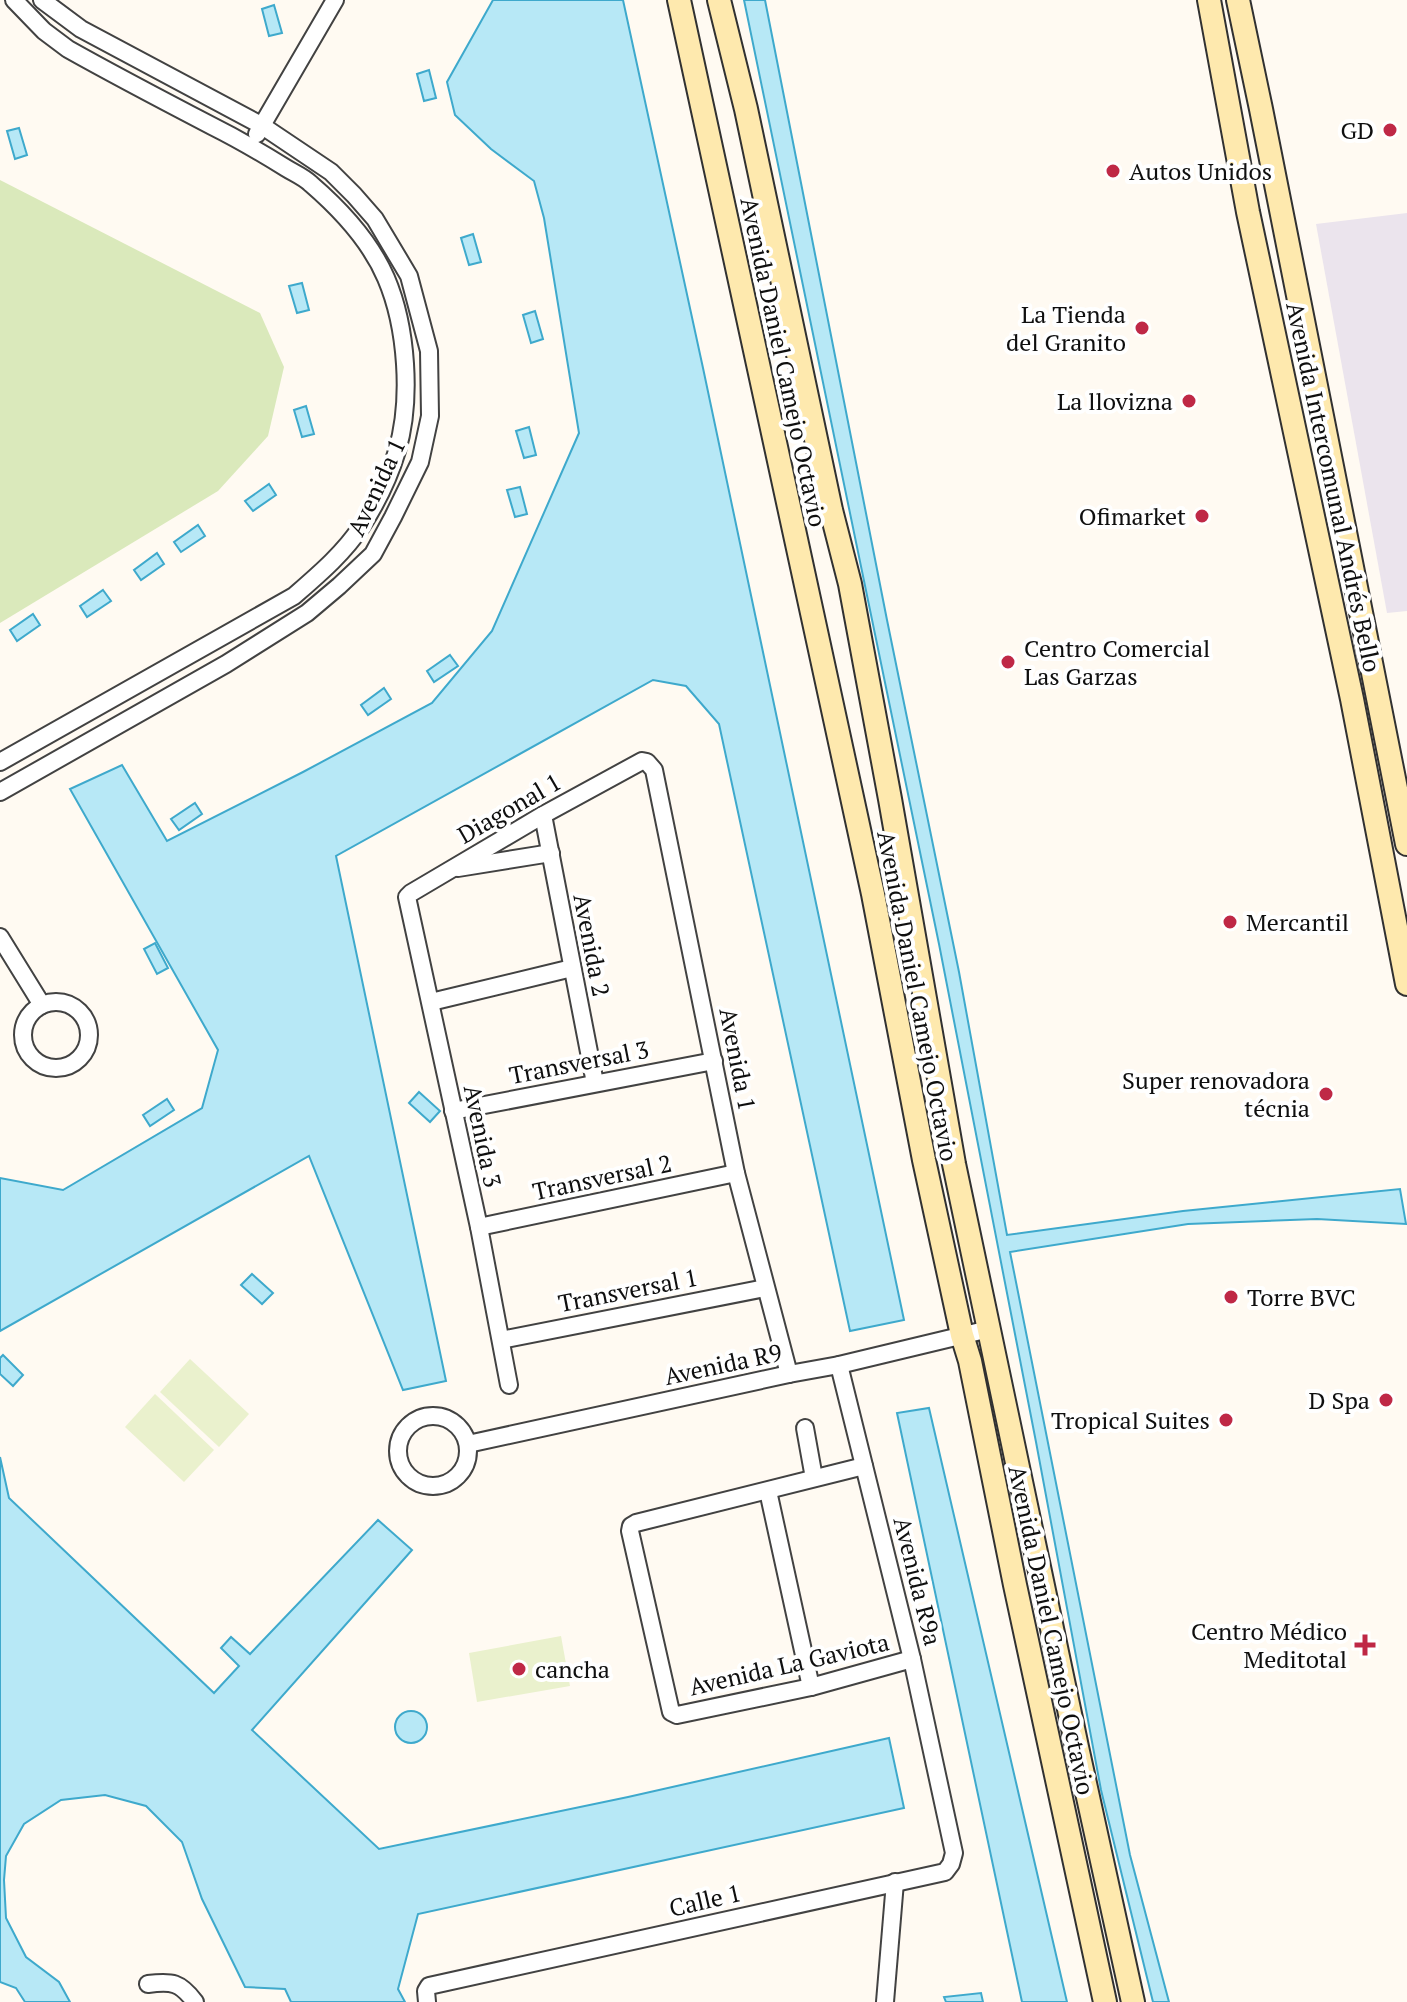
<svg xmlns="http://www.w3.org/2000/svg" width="1407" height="2002" font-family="'PT Serif',serif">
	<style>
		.industrial { fill: #ebe4ed }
		.green { fill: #dae9bb }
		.pitch { fill: #eaf1cd }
		.water { fill: #b7e8f6; stroke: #3ea9cc; stroke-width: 2 }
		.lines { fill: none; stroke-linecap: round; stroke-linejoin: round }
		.street-casing { stroke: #424242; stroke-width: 20 }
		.secondary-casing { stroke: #313131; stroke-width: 26 }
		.street { stroke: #fff; stroke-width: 16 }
		.secondary { stroke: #fee9ae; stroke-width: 22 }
		.poi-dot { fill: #bf2846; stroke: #fff; stroke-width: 3 }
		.labels { text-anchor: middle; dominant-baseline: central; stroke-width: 8; stroke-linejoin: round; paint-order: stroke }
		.poi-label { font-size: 24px; fill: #0f0f0f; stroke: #fff; text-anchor: end }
		.street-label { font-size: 24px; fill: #0f0f0f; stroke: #fff }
	</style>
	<rect width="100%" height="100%" fill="#fffaf2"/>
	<polygon class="industrial" points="1407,213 1407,611 1387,613 1316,224"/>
	<polygon class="green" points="0,180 260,313 284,367 268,436 218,491 0,623"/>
	<g class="pitch">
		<polygon points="190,1359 249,1414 219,1447 160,1392"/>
		<polygon points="155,1394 214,1450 184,1482 125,1427"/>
		<polygon points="561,1636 570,1686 477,1702 469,1653"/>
	</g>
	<g class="water">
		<polygon points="493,0 623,0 703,368 904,1320 850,1331 719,724 686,686 653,680 336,856 446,1381 403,1390 309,1156 0,1331 0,1178 63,1190 202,1108 218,1050 70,789 122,765 167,841 303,772 432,703 492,631 579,433 544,218 534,181 491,149 455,115 447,82"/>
		<polygon points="744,0 765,0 887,620 959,972 1007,1235 1183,1211 1400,1189 1406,1224 1317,1219 1188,1224 1010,1252 1130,1855 1169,2002 1153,2002 1101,1790 1036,1442 939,944"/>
		<polygon points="274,5 282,33 269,36 262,9"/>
		<polygon points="429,70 436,98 424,101 417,74"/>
		<polygon points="19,128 27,155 15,159 7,131"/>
		<polygon points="473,234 481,262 469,265 461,238"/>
		<polygon points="302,283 309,310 297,313 289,286"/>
		<polygon points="535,311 543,339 531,343 523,315"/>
		<polygon points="306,406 314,434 302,437 294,410"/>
		<polygon points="529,427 536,455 524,458 516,431"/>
		<polygon points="269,484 276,495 253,511 245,501"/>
		<polygon points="520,487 527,514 515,517 507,490"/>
		<polygon points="198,525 205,536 181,552 174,542"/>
		<polygon points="157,553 164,564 141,580 134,570"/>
		<polygon points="103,590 111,601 87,617 80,606"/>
		<polygon points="33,614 40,625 17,641 10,630"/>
		<polygon points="450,655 458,666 434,682 427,671"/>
		<polygon points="384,688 391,699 368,715 361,705"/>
		<polygon points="195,803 202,814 179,830 171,819"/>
		<polygon points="155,943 168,968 157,974 144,949"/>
		<polygon points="419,1092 440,1111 430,1122 409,1103"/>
		<polygon points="167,1099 174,1110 150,1126 143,1115"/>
		<polygon points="252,1274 273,1293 262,1304 241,1285"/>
		<polygon points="3,1355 23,1375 13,1386 0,1374 0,1358"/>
		<polygon points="929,1408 1067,2002 1022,2002 897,1413"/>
		<polygon points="0,1457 9,1498 214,1693 239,1666 221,1648 231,1637 250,1654 378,1520 412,1550 252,1730 379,1849 628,1797 889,1738 904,1808 418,1914 398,1989 405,2002 291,2002 285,1989 245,1987 202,1899 182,1842 146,1806 105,1795 61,1800 24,1824 6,1856 4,1880 6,1918 26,1957 59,1982 70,2002 25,2002 16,1988 0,1982"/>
		<circle cx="411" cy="1727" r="16"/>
		<polygon points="981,1993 983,2002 946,2002 944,1997"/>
	</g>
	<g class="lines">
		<defs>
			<g id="street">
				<polyline points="257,134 335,0"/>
				<path d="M0,762L294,596C318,575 343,554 361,527C376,504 389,478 397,451C412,400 407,327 386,278C371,243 340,209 311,184C304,177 294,173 286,168C262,153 238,139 212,126C164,101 116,76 68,49L44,31L14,0"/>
				<polyline points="0,792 226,664 307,613 339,586 373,554 393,517 420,462 430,416 429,351 409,276 375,219 354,195 331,172 261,125 81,29 42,0"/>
				<polyline points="543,815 595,1083"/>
				<polyline points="458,868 551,853"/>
				<polyline points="0,937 42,1005"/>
				<circle cx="56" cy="1035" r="33"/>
				<polyline points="431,1002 572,968"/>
				<polyline points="453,1111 714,1061"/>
				<polyline points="479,1227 736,1173"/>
				<polyline points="501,1340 765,1288"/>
				<polyline points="509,1385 479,1227 407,897 411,893 543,815 642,761 647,762 654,770 736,1173 789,1374"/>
				<circle cx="433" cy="1451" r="35"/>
				<polyline points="805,1428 814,1478"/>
				<polyline points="468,1444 789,1374 839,1365 989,1329"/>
				<polyline points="864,1466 636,1523 631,1526 630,1531 671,1712 677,1715 811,1687 912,1659"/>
				<polyline points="768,1491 811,1687"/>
				<path d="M148,1984C172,1981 180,1982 195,2002"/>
				<polyline points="427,2002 426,1991 429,1986 945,1872 951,1864 954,1853 912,1659 839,1365"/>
				<polyline points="885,2002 895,1882"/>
			</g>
			<g id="secondary">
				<polyline points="679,0 873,894 924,1160 962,1335 970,1361 1015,1585 1105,2002"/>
				<polyline points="719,0 746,109 831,510 850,584 890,799 954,1164 1077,1747 1133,2002"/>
				<polyline points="1209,0 1248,212 1352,699 1407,984"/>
				<polyline points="1238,0 1261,109 1407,844"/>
			</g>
		</defs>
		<use href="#street" class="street-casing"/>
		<use href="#secondary" class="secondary-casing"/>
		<use href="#street" class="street"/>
		<use href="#secondary" class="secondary"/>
	</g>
	<g class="poi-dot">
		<circle cx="1390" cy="130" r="8"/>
		<circle cx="1113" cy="171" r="8"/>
		<circle cx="1142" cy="328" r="8"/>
		<circle cx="1189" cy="401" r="8"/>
		<circle cx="1202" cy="516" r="8"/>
		<circle cx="1008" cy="662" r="8"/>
		<circle cx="1230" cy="922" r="8"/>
		<circle cx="1326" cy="1094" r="8"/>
		<circle cx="1231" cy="1297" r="8"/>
		<circle cx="1386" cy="1400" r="8"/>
		<circle cx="1226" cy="1420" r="8"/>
		<path d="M1361 1633h8v8h8v8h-8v8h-8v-8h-8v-8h8z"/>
		<circle cx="519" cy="1669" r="8"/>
	</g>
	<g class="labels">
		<g class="poi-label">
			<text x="1374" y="130">GD</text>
			<text x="1129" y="171" text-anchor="start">Autos Unidos</text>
			<text x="1126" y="314">La Tienda<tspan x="1126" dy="28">del Granito</tspan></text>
			<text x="1173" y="401">La llovizna</text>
			<text x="1186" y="516">Ofimarket</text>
			<text x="1024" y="648" text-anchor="start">Centro Comercial<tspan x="1024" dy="28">Las Garzas</tspan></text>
			<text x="1246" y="922" text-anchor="start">Mercantil</text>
			<text x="1310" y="1080">Super renovadora<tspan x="1310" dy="28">técnia</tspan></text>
			<text x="1247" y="1297" text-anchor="start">Torre BVC</text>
			<text x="1370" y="1400">D Spa</text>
			<text x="1210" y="1420">Tropical Suites</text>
			<text x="1347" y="1631">Centro Médico<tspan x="1347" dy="28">Meditotal</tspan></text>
			<text x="535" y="1669" text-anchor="start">cancha</text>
		</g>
		<g class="street-label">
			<text transform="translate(784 362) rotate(78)">Avenida Daniel Camejo Octavio</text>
			<text transform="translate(376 487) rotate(-65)">Avenida 1</text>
			<text transform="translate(1334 487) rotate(78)">Avenida Intercomunal Andrés Bello</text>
			<text transform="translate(509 808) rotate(-30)">Diagonal 1</text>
			<text transform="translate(592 945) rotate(79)">Avenida 2</text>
			<text transform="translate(918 996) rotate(79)">Avenida Daniel Camejo Octavio</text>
			<text transform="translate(738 1059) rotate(79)">Avenida 1</text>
			<text transform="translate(579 1062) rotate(-11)">Transversal 3</text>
			<text transform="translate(483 1136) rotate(78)">Avenida 3</text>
			<text transform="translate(602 1177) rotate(-12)">Transversal 2</text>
			<text transform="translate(628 1290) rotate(-11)">Transversal 1</text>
			<text transform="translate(723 1364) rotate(-12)">Avenida R9</text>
			<text transform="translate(918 1581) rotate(76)">Avenida R9a</text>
			<text transform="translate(1052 1630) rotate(78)">Avenida Daniel Camejo Octavio</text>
			<text transform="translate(789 1664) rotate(-13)">Avenida La Gaviota</text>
			<text transform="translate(705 1900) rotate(-13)">Calle 1</text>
		</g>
	</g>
</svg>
